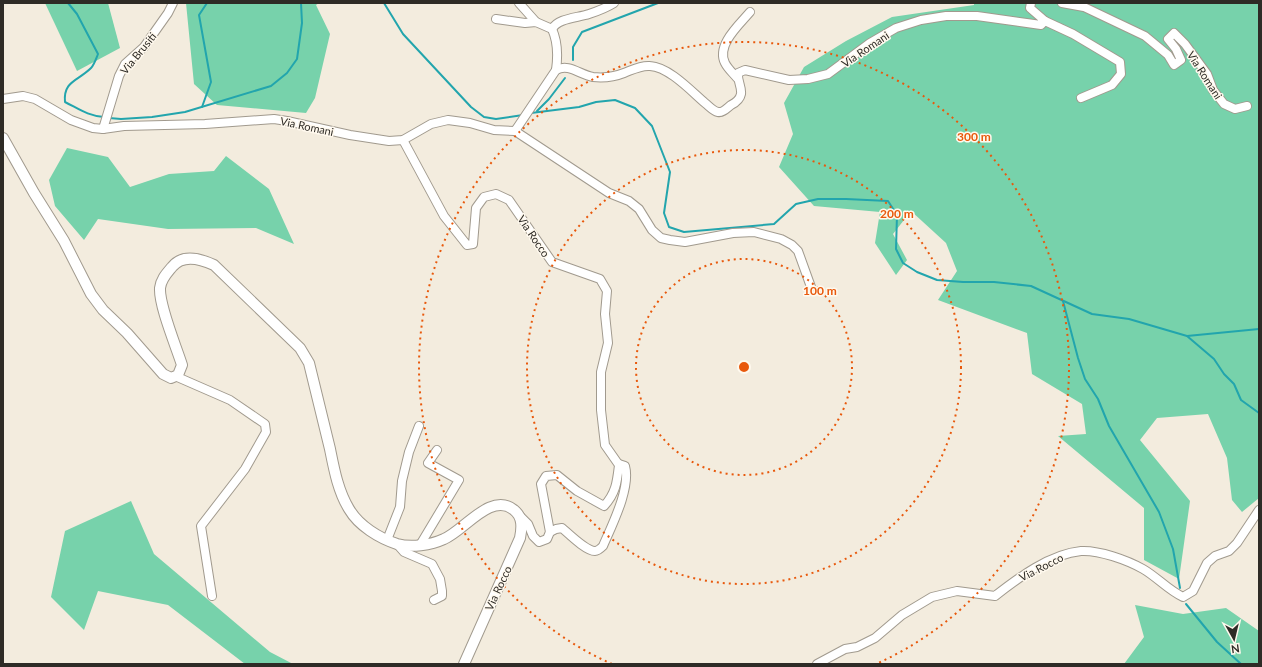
<svg xmlns="http://www.w3.org/2000/svg" width="1262" height="667" font-family="Lato,sans-serif">
	<style>
		.green { fill: #77d2ab }
		.lines { fill: none; stroke-linecap: round; stroke-linejoin: round }
		.stream { stroke: #22a5ad; stroke-width: 2 }
		.minor-casing { stroke: #a19a8e; stroke-width: 10 }
		.tertiary-casing { stroke: #a19a8e; stroke-width: 12 }
		.minor { stroke: #fff; stroke-width: 8 }
		.tertiary { stroke: #fff; stroke-width: 10 }
		.ring { fill: none; stroke: #e8590c; stroke-width: 2; stroke-dasharray: 2 4 }
		.labels { text-anchor: middle; dominant-baseline: central; stroke-width: 3; stroke-linejoin: round; paint-order: stroke }
		.street-label { font-size: 11px; fill: #2e2b26; stroke: #fff9ee }
		.centre { fill: #e8590c; stroke: #fff9ee; stroke-width: 2 }
		.ring-label { font-size: 12px; text-anchor: middle; font-weight: bold; fill: #e8590c; stroke: #fff9ee; stroke-width: 3; stroke-linejoin: round; paint-order: stroke }
	</style>
	<rect width="100%" height="100%" fill="#f3ecde"/>
	<g class="green">
		<polygon points="45,3 108,3 120,48 77,71"/>
		<polygon points="186,3 319,3 316,5 330,34 315,98 306,113 217,105 194,84"/>
		<polygon points="974,3 1259,3 1259,498 1242,512 1232,500 1227,458 1208,414 1157,418 1140,440 1190,501 1179,579 1144,560 1144,508 1058,436 1086,434 1082,404 1032,374 1027,333 938,300 957,271 946,243 911,211 893,234 907,260 896,275 875,243 880,212 814,206 779,167 793,134 784,103 804,67 846,41 892,17 974,5"/>
		<polygon points="67,148 108,157 130,187 169,174 214,171 226,156 269,189 294,244 256,228 168,229 98,219 84,240 55,206 49,180"/>
		<polygon points="131,501 154,554 270,652 293,664 245,664 168,605 98,591 84,630 51,597 65,531"/>
		<polygon points="1135,605 1183,614 1226,608 1259,631 1259,664 1124,664 1144,637"/>
	</g>
	<g class="lines">
		<g class="stream">
			<path d="M68,3L77,14L98,54C96,59 94,65 91,68C78,81 63,81 65,102C79,109 88,116 104,117"/>
			<polyline points="384,3 403,34 471,107 484,117 496,119 523,115"/>
			<polyline points="573,60 573,47 582,32 658,3"/>
			<polyline points="202,107 211,82 199,15 207,3"/>
			<polyline points="537,111 549,99 565,78"/>
			<polyline points="531,113 579,107 596,102 615,100 635,108 652,126 670,172 664,213 669,227 684,232 774,224 796,204 818,199 846,199 888,201 897,215 896,249 903,263 917,272 937,280 963,282 994,282 1031,286 1092,314 1129,319 1187,336 1259,329"/>
			<polyline points="109,118 121,119 152,117 185,112 271,86 287,73 297,59 302,23 301,3"/>
			<polyline points="1063,301 1078,358 1085,379 1098,399 1109,426 1159,512 1173,549 1180,588"/>
			<polyline points="1187,336 1214,359 1224,374 1234,384 1241,400 1259,413"/>
			<polyline points="1186,604 1217,642 1241,664"/>
		</g>
		<defs>
			<g id="minor">
				<polyline points="519,3 536,22"/>
				<polyline points="1062,3 1084,7 1145,36 1168,55 1174,65 1181,60 1176,49 1168,39 1174,33 1185,44 1207,74 1213,90 1224,104 1235,109 1247,106"/>
				<path d="M496,19L525,23L536,22L552,29C558,42 558,56 556,70"/>
				<polyline points="1045,21 1073,34 1120,62 1121,74 1112,85 1081,98"/>
				<path d="M552,29C558,18 577,18 589,14C598,11 606,8 614,3"/>
				<path d="M737,78C733,73 728,69 725,63C716,45 739,25 750,12"/>
				<path d="M3,99L23,96L35,99L71,120L93,128L103,129L124,126L205,124L274,119L287,121L350,135L389,141L403,140L431,124L448,120L470,123L494,130L515,131L556,70C569,63 580,75 593,77C603,78 614,77 624,73C632,70 641,65 650,66C669,67 691,91 705,103C709,106 713,111 718,112C723,113 727,108 731,105C735,103 740,99 741,94C742,87 737,80 738,73L745,70L789,80L808,79L828,74L870,43L896,28L921,20L946,16H977L1041,25L1045,21L1030,8L1031,3"/>
				<polyline points="103,129 119,76 125,64 144,47 168,13 173,3"/>
				<polyline points="515,131 609,193 629,201 639,209 652,230 661,238 670,240 685,242 733,233 754,232 781,239 792,245 798,251 811,287"/>
				<path d="M403,140L444,216L467,245L473,244L476,208L484,197L496,194L509,200L552,262L600,279L607,291L605,314L608,343L601,372V410L605,445L619,465C617,482 616,493 604,506L577,491L557,475L546,476L541,484L550,532L547,539L539,542L533,536L528,524L518,514"/>
				<polyline points="175,376 230,400 265,424 266,432 245,469 201,526 212,596"/>
				<path d="M550,532L556,529L562,528C569,534 586,551 595,551C598,551 601,548 603,546C612,525 631,488 625,466L619,464"/>
				<polyline points="387,540 400,507 402,481 409,452 419,426"/>
				<polyline points="397,544 404,552 432,564 440,579 442,591 442,596 434,600"/>
				<polyline points="420,545 459,480 428,463 437,450"/>
				<path d="M817,664L845,649L857,647L875,638L902,615L932,597L957,591L995,596C1018,578 1050,554 1081,551C1099,550 1127,560 1143,569C1157,577 1168,590 1183,597L1193,591L1207,563L1215,556L1229,551L1237,543L1259,510"/>
			</g>
			<path id="tertiary" d="M3,138L34,193L64,241L91,294L103,310L127,333L163,374L171,378L178,375L182,365C176,346 159,306 160,288C161,279 167,273 172,267C183,253 201,259 214,265L300,348L309,363C316,392 323,420 330,449C334,469 338,491 349,509C359,526 379,538 397,544C411,548 431,545 444,539C464,531 491,491 514,510C523,517 522,528 520,538L464,664"/>
		</defs>
		<use href="#minor" class="minor-casing"/>
		<use href="#tertiary" class="tertiary-casing"/>
		<use href="#minor" class="minor"/>
		<use href="#tertiary" class="tertiary"/>
	</g>
	<g class="ring">
		<circle cx="744" cy="367" r="108"/>
		<circle cx="744" cy="367" r="217"/>
		<path d="M612 664A325 325 0 1 1 876 664"/>
	</g>
	<g class="labels">
		<g class="street-label">
			<text transform="translate(865 49) rotate(-34)">Via Romani</text>
			<text transform="translate(138 53) rotate(-51)">Via Brusiti</text>
			<text transform="translate(1205 75) rotate(57)">Via Romani</text>
			<text transform="translate(307 126) rotate(12)">Via Romani</text>
			<text transform="translate(534 236) rotate(56)">Via Rocco</text>
			<text transform="translate(1041 567) rotate(-27)">Via Rocco</text>
			<text transform="translate(498 588) rotate(-65)">Via Rocco</text>
		</g>
	</g>
	<circle cx="744" cy="367" r="6" class="centre"/>
	<g class="ring-label">
		<text x="974" y="141">300 m</text>
		<text x="897" y="218">200 m</text>
		<text x="820" y="295">100 m</text>
	</g>
	<rect width="1262" height="667" fill="none" stroke="#2e2b26" stroke-width="8"/>
	<g transform="translate(1234 639) rotate(172)" stroke="#fff9ee" stroke-width="3" paint-order="stroke">
	<path d="M0-3L7 15L0 10L-7 15Z" fill="#2e2b26"/>
	<text y="-6" font-size="11" font-weight="bold" text-anchor="middle" fill="#2e2b26">N</text>
	</g>
</svg>
